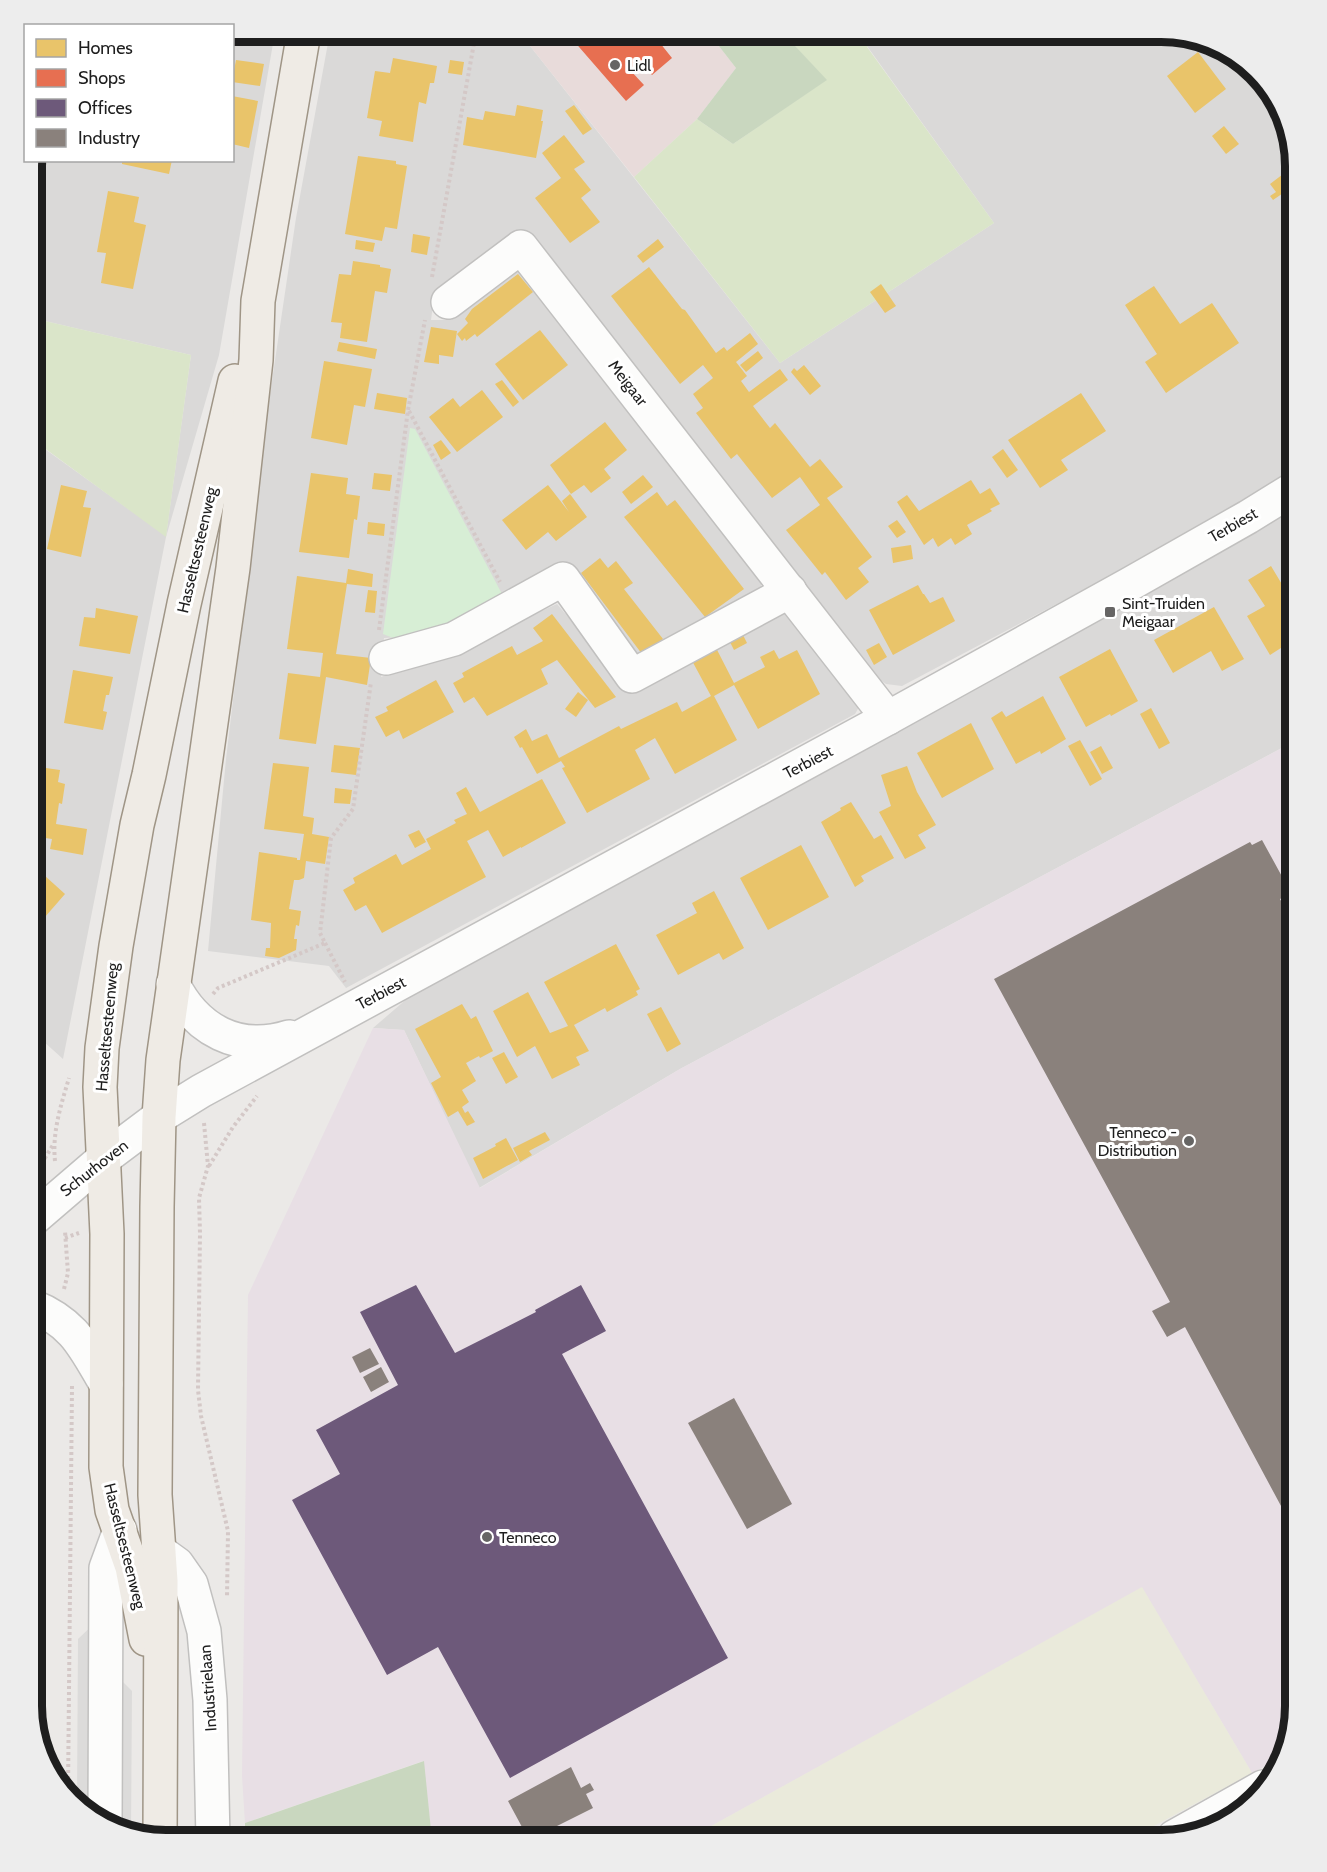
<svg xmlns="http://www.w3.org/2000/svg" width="1327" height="1872" font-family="Cabin,sans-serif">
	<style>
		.residential { fill: #dad9d8 }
		.commercial { fill: #e8dbda }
		.industrial { fill: #e8dfe5 }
		.farmland { fill: #eaeadb }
		.grass { fill: #dae5c9 }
		.forest { fill: #c9d7bf }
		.park { fill: #d7eed5 }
		.parking { fill: #dcdbda }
		.homes { fill: #e9c46a }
		.shops { fill: #e76f51 }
		.offices { fill: #6d597a }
		.industry { fill: #8a817c }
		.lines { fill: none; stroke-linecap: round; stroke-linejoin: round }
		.minor-casing { stroke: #c1c0bf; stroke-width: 36 }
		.major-casing { stroke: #9f9586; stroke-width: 36 }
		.path { stroke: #d4c8c7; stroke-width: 4; stroke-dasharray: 3 3; stroke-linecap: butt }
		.minor { stroke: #fcfcfb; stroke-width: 33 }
		.major { stroke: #efebe5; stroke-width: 33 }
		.poi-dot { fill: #666564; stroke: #fff; stroke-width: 2 }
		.labels { text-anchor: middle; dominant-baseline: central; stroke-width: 6; stroke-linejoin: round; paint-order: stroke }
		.poi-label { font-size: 16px; fill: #1e1e1e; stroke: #fff; text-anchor: start }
		.street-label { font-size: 16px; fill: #1e1e1e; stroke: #fff }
		.rim { fill: none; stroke: #1e1e1e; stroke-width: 8 }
	</style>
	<rect width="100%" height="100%" fill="#ebe9e7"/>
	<g class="residential">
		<polygon points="233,32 275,32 219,355 166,537 63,1059 32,1031 32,457 42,447 166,536 191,355 32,318 32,161 232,160"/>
		<polygon points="330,32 519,32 780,363 994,223 867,46 885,32 1169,32 1228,50 1277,99 1295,166 1295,469 1258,497 902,686 886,684 874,676 522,235 447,291 435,290 431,320 451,320 519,264 762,580 759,596 635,665 559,561 448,628 405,637 384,638 381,677 463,647 557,604 629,689 789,608 859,707 855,714 346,988 329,966 208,951 226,759 268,408 296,218"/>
		<polygon points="1295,503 1295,741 680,1069 479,1188 404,1030 373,1028 423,985 531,931 952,697"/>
	</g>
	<polygon class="commercial" points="519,32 708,32 736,68 697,119 634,177"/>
	<polygon class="industrial" points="1295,741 1295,1706 1282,1757 1252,1773 1142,1588 686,1840 432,1840 423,1761 245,1823 242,1776 248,1295 373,1028 404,1030 480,1188 680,1069"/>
	<polygon class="farmland" points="1142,1587 1252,1773 1128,1840 686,1840"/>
	<g class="grass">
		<polygon points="782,32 885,32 867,47 994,223 780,363 634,177 697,119 733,144 826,80"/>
		<polygon points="32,318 191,355 166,537 32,439"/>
	</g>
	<g class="forest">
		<polygon points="708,32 782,32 827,80 733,144 697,119 736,68"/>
		<polygon points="424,1761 432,1840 245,1840 245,1823"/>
	</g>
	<polygon class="park" points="410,428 415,429 502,594 502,604 401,641 383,634"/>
	<g class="parking">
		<polygon points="97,1621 96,1820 77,1801 78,1639"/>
		<polygon points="114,1673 132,1691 131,1832 113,1827"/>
	</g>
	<g class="homes">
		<polygon points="389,32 425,32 424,39"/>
		<polygon points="1198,52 1226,89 1195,113 1167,76"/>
		<polygon points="1232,53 1245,66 1240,70 1229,56"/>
		<polygon points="393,58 437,66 434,83 430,83 426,104 419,102 413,142 379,136 382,121 367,118 375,71 390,73"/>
		<polygon points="236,60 264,64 260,86 232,82"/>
		<polygon points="450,60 464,62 462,75 448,73"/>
		<polygon points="232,96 258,101 249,148 232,144"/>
		<polygon points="517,105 543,110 541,121 543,121 536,158 463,145 467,117 483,120 485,111 515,116"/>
		<polygon points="574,105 592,129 583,135 565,111"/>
		<polygon points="1224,126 1239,144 1226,154 1212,136"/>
		<polygon points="564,135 585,162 574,169 591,190 581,198 600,222 570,243 535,198 561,178 542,153"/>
		<polygon points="358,156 396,161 396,164 407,166 397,229 385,227 382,241 345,234"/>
		<polygon points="122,160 172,160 169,174 122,164"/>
		<polygon points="1295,165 1295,185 1273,200 1270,196 1276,192 1270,184"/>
		<polygon points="108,191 139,197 134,222 146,225 133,289 101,283 106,253 97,252"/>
		<polygon points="413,234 430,237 427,255 411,252"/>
		<polygon points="658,239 664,247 643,263 637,256"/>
		<polygon points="356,240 375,243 373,252 355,249"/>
		<polygon points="353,261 380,265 380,267 391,269 387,293 375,291 367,342 340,338 342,323 331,322 339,274 351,275"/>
		<polygon points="649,267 682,309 685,310 716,353 724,347 727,351 750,333 758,344 736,362 747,376 741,381 749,392 780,369 788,380 753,406 770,428 775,423 810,467 820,459 843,487 827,498 872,557 858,568 869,582 846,600 825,572 822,575 786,530 820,505 800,477 772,498 737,454 731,459 696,413 703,408 693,394 713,378 703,365 680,384 611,296"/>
		<polygon points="518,274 533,292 477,337 475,334 466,341 465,338 462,341 457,334 468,323 465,319 472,309"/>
		<polygon points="881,284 896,306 885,313 870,292"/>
		<polygon points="1154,286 1180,324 1212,303 1239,343 1166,393 1145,362 1157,354 1125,305"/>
		<polygon points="431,327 457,331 453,357 439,355 439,364 424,362"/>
		<polygon points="540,330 568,365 523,400 495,364"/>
		<polygon points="339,342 377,349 375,359 337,351"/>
		<polygon points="758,351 763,358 746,372 740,365"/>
		<polygon points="324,361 372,369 365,407 354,405 347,445 311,438"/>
		<polygon points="804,365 821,386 810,395 791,372 794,368 797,371"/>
		<polygon points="502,380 519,402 513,407 495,384"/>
		<polygon points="482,390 503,417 457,452 429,417 453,398 460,407"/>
		<polygon points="377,393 407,398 405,414 374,409"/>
		<polygon points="1081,393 1106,431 1061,460 1068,470 1040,488 1008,440"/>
		<polygon points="605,422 627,450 604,469 611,478 591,493 584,485 571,494 550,465"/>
		<polygon points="441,440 451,453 441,460 433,445"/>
		<polygon points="1003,449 1018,470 1007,478 992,457"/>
		<polygon points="311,473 348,478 346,494 360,496 357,520 354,519 349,558 299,552"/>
		<polygon points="374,473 392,475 390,491 372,489"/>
		<polygon points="643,475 653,487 631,504 622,492"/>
		<polygon points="971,480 980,494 990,488 1000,504 990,509 992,511 967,525 972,534 955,545 951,538 938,547 933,538 924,545 897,502 907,495 919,511"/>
		<polygon points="61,485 87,491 83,507 91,508 81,557 47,549"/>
		<polygon points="548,485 569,512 562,501 570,494 587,517 556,541 548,532 526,550 502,520"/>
		<polygon points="657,492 667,506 675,500 744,589 705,617 624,517"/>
		<polygon points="897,520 906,532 897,538 888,526"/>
		<polygon points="368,522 385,524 384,536 367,534"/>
		<polygon points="911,545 913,559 893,563 891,548"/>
		<polygon points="600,558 608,568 616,561 633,583 624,589 663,639 642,654 581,573"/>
		<polygon points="1271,566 1295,606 1295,639 1270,655 1247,616 1265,606 1248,580"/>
		<polygon points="348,569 373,574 372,587 347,584 336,654 371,658 367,685 326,677 316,744 279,739 288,673 320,677 323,653 287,649 297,576 346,583"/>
		<polygon points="918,585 923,594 924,594 930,603 943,597 955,621 893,655 869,610"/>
		<polygon points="368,590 377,591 375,613 365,612"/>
		<polygon points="1214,607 1244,659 1222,671 1211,651 1173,673 1154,640"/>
		<polygon points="96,608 138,616 130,654 79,646 84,617 95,618"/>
		<polygon points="552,614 616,697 595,708 557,660 541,669 548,684 487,716 474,697 464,703 453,683 464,677 462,673 512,646 517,655 543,641 533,628"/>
		<polygon points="742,633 747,643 734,650 729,640"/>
		<polygon points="879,643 887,657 874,665 866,650"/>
		<polygon points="714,644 734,683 765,667 760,657 774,650 779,659 797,650 820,694 758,729 734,685 714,696 737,740 675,774 655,738 635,750 650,779 587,813 562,768 565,767 561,761 537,774 522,747 520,748 514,737 526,729 532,741 547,734 559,758 619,726 621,729 677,702 682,712 711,696 690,657"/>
		<polygon points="1110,649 1138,701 1111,716 1110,714 1086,727 1059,677"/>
		<polygon points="73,670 113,677 109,695 106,695 103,711 107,712 103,730 64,723"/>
		<polygon points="436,680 454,712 403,739 399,730 386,737 375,717 388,711 386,707"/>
		<polygon points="578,692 588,700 576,717 565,709"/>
		<polygon points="1043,696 1066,739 1041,754 1040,751 1016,764 991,718 1002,711 1006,717"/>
		<polygon points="1151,708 1170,743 1159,749 1140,714"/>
		<polygon points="971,723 994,769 942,798 917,753"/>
		<polygon points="1080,740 1102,779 1090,786 1068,746"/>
		<polygon points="334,745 360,748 356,775 331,772"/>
		<polygon points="1101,746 1113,768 1102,774 1090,752"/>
		<polygon points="273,763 309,767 303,816 314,818 312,834 329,837 325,864 306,861 304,878 299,880 294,880 289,909 301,911 299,926 296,925 294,939 297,939 296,950 279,958 265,956 266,948 270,948 271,923 251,920 259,852 297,858 297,860 300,860 304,834 264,829"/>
		<polygon points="32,766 60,770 58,782 65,784 62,804 59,803 56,824 87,829 83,855 50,849 52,839 32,836"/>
		<polygon points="907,766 917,792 936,825 918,835 926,848 905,859 879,812 891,806 881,775"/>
		<polygon points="542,779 566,823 521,848 521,847 503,857 488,830 467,841 486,877 382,933 366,905 355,911 343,890 355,883 353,878 396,854 402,865 431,849 426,839 456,823 454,820 467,814 456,793 466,787 480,812"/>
		<polygon points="335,788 352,790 350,804 334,803"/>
		<polygon points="851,802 874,839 881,835 894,858 861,876 864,881 855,887 821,822 841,810 840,808"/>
		<polygon points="419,830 426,842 415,848 408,835"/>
		<polygon points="801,845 829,897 768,930 740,878"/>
		<polygon points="34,866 65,894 38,925 32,920 32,869"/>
		<polygon points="714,891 744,948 723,960 719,953 678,975 656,935 697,913 692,903"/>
		<polygon points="616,944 640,989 636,991 638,995 607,1012 605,1008 574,1025 589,1051 576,1057 580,1065 552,1079 535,1046 517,1057 493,1011 528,992 550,1033 568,1026 544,982"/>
		<polygon points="462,1004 471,1019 476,1016 493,1051 480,1058 479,1056 466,1063 476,1081 462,1090 469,1102 462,1107 465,1113 468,1111 475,1122 467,1126 458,1111 448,1117 431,1083 441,1077 415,1029"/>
		<polygon points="661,1007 681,1044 667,1052 647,1014"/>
		<polygon points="504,1052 518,1077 506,1084 492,1058"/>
		<polygon points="545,1132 550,1140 529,1151 532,1155 520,1162 513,1148"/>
		<polygon points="506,1138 518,1160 483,1179 473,1158 496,1146 495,1144"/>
	</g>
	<polygon class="shops" points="566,32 673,32 660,43 672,58 652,75 640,61 630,70 644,85 626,101"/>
	<polygon class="offices" points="416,1285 455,1353 536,1312 535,1310 581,1285 606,1331 562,1354 728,1658 510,1778 438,1647 387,1675 292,1500 340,1474 316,1430 398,1385 360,1312"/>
	<g class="industry">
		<polygon points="1262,840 1291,893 1280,899 1294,925 1295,924 1295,1532 1185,1327 1167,1337 1152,1311 1170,1302 994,979 1250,842 1252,845"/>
		<polygon points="370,1348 379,1364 360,1373 352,1357"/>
		<polygon points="381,1367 389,1382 371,1392 363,1377"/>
		<polygon points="734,1398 792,1504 747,1529 688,1423"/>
		<polygon points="571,1767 581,1788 590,1783 594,1790 586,1794 593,1808 529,1840 508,1801"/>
	</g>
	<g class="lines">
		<defs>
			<g id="minor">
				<polyline points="448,302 521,247 888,718"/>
				<polyline points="386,658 454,639 563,579 632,676 790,591"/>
				<path d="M173,984C196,1030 238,1053 289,1037"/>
				<polyline points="32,1220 103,1159 159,1117 201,1091 888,718 1130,584 1248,517 1295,488"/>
				<path d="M32,1306C75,1323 84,1347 106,1384"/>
				<polyline points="159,1551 177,1564 191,1584 204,1631 210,1700 213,1840"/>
				<polyline points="105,1824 106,1568 120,1530"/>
				<polyline points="1174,1837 1263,1787"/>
			</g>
			<g id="major">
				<polyline points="146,1639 132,1567 112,1510 106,1467 107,1234 100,1087 102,1048 116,946 137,825 149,775 184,604 235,381"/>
				<polyline points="160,1840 161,1581 155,1495 157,1207 159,1117 163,1060 233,568 256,360 258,301 304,32"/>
			</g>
		</defs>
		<use href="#minor" class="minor-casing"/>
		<use href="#major" class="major-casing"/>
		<g class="path">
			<polyline points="432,277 476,32"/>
			<polyline points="409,411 500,582"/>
			<polyline points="379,630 408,410 425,320"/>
			<polyline points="325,943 345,982"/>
			<polyline points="213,994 218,988 325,943 320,933 331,838 353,809 371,682"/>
			<polyline points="204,1123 208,1166 199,1198 200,1233 198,1390 201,1416 228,1531 227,1596"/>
			<path d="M55,1161C52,1132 61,1105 69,1078"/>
			<polyline points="209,1166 233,1127 257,1096"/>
			<polyline points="32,1179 53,1145"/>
			<polyline points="65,1238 79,1233"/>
			<polyline points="64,1289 68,1273 65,1231"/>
			<polyline points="68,1791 72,1386"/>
		</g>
		<use href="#minor" class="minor"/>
		<use href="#major" class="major"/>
	</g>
	<g class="poi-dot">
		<circle cx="615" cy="65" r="6"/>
		<rect x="1104" y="606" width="12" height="12" rx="3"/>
		<circle cx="1189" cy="1141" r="6"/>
		<circle cx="487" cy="1537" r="6"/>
	</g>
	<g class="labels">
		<g class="poi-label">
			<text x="627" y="65">Lidl</text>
			<text x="1122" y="603">Sint-Truiden<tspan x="1122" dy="18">Meigaar</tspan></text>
			<text x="1177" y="1132" text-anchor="end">Tenneco -<tspan x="1177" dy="18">Distribution</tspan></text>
			<text x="499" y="1537">Tenneco</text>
		</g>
		<g class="street-label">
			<text transform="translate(628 383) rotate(52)">Meigaar</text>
			<text transform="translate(1233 525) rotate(-30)">Terbiest</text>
			<text transform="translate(197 550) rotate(-77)">Hasseltsesteenweg</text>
			<text transform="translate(808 762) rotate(-28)">Terbiest</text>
			<text transform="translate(381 993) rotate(-28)">Terbiest</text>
			<text transform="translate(107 1027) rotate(-85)">Hasseltsesteenweg</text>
			<text transform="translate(94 1168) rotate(-38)">Schurhoven</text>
			<text transform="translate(125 1546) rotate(76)">Hasseltsesteenweg</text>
			<text transform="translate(208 1688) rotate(-94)">Industrielaan</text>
		</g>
	</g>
	<path d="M0 0H1327V1872H0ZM166 42H1161A124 124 0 0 1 1285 166V1706A124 124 0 0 1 1161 1830H166A124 124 0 0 1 42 1706V166A124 124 0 0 1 166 42Z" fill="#ededed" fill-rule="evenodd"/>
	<path class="rim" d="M166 42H1161A124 124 0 0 1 1285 166V1706A124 124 0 0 1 1161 1830H166A124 124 0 0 1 42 1706V166A124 124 0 0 1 166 42Z"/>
	<rect x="24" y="24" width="210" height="138" fill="#ffffff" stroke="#a5a5a5" stroke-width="1.5"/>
	<rect x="36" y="39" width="30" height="18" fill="#e9c46a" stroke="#a5a5a5" stroke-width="1.5"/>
	<text x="78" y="54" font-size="18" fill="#1e1e1e">Homes</text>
	<rect x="36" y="69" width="30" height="18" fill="#e76f51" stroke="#a5a5a5" stroke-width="1.5"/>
	<text x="78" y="84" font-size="18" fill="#1e1e1e">Shops</text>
	<rect x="36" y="99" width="30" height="18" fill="#6d597a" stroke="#a5a5a5" stroke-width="1.5"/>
	<text x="78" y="114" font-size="18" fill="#1e1e1e">Offices</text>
	<rect x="36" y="129" width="30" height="18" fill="#8a817c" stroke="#a5a5a5" stroke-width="1.5"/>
	<text x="78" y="144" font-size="18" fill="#1e1e1e">Industry</text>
</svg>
